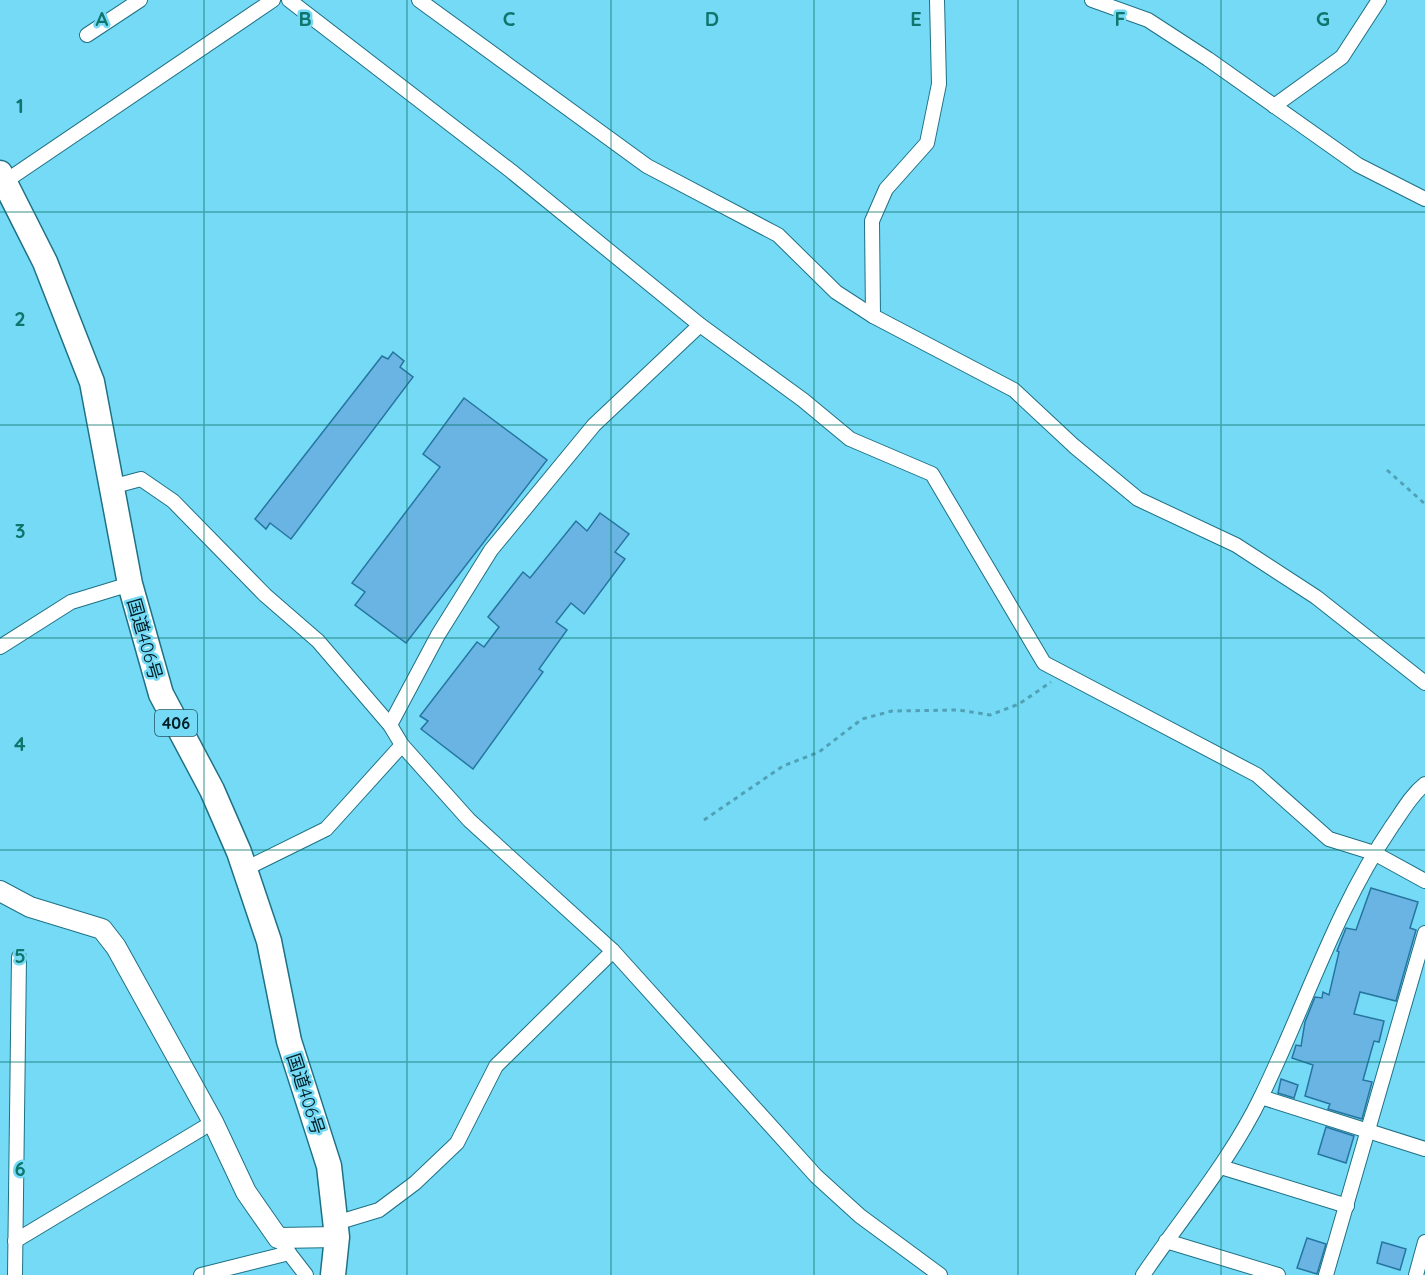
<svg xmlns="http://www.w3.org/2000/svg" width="1425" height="1275" font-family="Quicksand,'Noto Sans JP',sans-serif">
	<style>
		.building { fill: #69b4e3; stroke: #2675a1; stroke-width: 1.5 }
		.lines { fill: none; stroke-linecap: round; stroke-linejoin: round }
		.street-casing { stroke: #1f7185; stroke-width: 16 }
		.secondary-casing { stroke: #1f7185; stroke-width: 22 }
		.highway-casing { stroke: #1f7185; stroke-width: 27 }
		.path { stroke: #51a1b6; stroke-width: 3; stroke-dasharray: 4.5 4.5; stroke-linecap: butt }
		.street { stroke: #fff; stroke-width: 14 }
		.secondary { stroke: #fff; stroke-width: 20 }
		.highway { stroke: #fff; stroke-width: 24 }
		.grid { fill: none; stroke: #0f766e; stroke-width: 1.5; stroke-opacity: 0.55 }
		.labels { text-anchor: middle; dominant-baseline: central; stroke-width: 5; stroke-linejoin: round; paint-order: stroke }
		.shield { fill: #75daf5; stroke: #235664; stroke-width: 1.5 }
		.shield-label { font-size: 16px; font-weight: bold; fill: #001e26 }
		.street-label { font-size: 18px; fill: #001e26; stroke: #75daf5 }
		.grid-label { font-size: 20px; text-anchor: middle; font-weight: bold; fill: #0f766e; stroke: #75daf5; stroke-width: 5; stroke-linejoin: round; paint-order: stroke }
	</style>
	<rect width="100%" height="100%" fill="#75daf5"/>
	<g class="building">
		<polygon points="393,352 404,361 400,367 413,377 291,539 270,523 266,529 255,519 382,356 388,359"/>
		<polygon points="464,398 547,460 406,643 355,605 365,592 352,583 440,467 423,454"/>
		<polygon points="600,513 629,534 615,552 625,559 584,614 571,603 556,622 567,630 539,669 543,672 473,769 421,729 428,721 420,716 477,642 484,647 499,627 488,617 523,572 530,578 576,521 587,531"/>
		<polygon points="1371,888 1418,902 1410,928 1416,930 1396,1001 1360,992 1354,1014 1384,1021 1379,1042 1374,1041 1363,1080 1372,1082 1362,1119 1328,1109 1330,1104 1305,1096 1313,1065 1292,1058 1296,1045 1301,1046 1305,1022 1315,997 1322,998 1323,992 1329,995 1339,952 1337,951 1346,928 1356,930"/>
		<polygon points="1281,1079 1298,1085 1294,1098 1278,1093"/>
		<polygon points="1326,1127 1354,1136 1346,1163 1318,1154"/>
		<polygon points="1307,1238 1326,1244 1317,1274 1297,1268"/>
		<polygon points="1382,1242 1406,1249 1400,1270 1377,1263"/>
	</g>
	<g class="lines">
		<defs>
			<g id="street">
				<polyline points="289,0 511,171 700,325 803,400 850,439 932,474 1044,663 1257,775 1329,839 1374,853 1425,881"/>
				<polyline points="419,0 647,166 778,235 836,292 873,316 1014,390 1074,446 1138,499 1236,545 1316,597 1425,683"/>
				<polyline points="1092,0 1148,20 1208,59 1358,165 1425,199"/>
				<polyline points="87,35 140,0"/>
				<polyline points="1274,106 1342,57 1379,0"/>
				<polyline points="0,185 273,0"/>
				<polyline points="873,316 872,221 886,189 927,143 939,84 937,0"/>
				<polyline points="111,487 141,479 173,501 265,595 318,641 390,725 402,745 469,820 613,951 816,1176 860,1216 940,1275"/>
				<polyline points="0,647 71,602 130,584"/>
				<polyline points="390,725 438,635 491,550 594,425 700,325"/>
				<polyline points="245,869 326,829 402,745"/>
				<polyline points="1261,1097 1425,1149"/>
				<polyline points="1221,1167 1347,1206"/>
				<polyline points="336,1223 379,1210 415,1183 457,1143 496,1066 613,951"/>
				<polyline points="15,1241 213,1122"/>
				<polyline points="1166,1241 1278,1275"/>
				<polyline points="289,1253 306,1275"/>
				<polyline points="15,1275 19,957"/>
				<polyline points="201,1275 289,1253 278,1238"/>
				<path d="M1143,1275C1183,1216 1230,1161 1261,1097C1305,1007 1335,910 1392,826C1402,812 1411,795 1425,784"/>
				<polyline points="1326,1275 1425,933"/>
				<polyline points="1416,1275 1425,1242"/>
			</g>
			<polyline id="secondary" points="0,891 30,907 102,929 116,947 213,1122 246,1192 278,1238 337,1237"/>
			<polyline id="highway" points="0,173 45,262 92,382 130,584 161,694 212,790 239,852 269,941 289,1041 329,1166 337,1237 333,1275"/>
		</defs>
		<use href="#street" class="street-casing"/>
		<use href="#secondary" class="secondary-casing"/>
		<use href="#highway" class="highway-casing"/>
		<g class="path">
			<polyline points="1387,470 1425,504"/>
			<polyline points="704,820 783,766 819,752 862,719 892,711 959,710 990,715 1019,704 1051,682"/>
		</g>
		<use href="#street" class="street"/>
		<use href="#secondary" class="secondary"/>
		<use href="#highway" class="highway"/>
	</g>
	<path class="grid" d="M204,0V1275M407,0V1275M611,0V1275M814,0V1275M1018,0V1275M1221,0V1275M0,212H1425M0,425H1425M0,638H1425M0,850H1425M0,1062H1425"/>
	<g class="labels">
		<rect class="shield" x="155" y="710" width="42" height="26" rx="4.5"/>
		<g class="shield-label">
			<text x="176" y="723">406</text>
		</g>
		<g class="street-label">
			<text transform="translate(145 639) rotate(74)">国道406号</text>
			<text transform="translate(306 1094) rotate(72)">国道406号</text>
		</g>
	</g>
	<g class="grid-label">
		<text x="102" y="26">A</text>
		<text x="305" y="26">B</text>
		<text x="509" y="26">C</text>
		<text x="712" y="26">D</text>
		<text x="916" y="26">E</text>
		<text x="1120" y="26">F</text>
		<text x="1323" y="26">G</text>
		<text x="20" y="113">1</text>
		<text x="20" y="326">2</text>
		<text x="20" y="538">3</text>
		<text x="20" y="751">4</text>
		<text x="20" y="963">5</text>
		<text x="20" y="1176">6</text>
	</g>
</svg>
